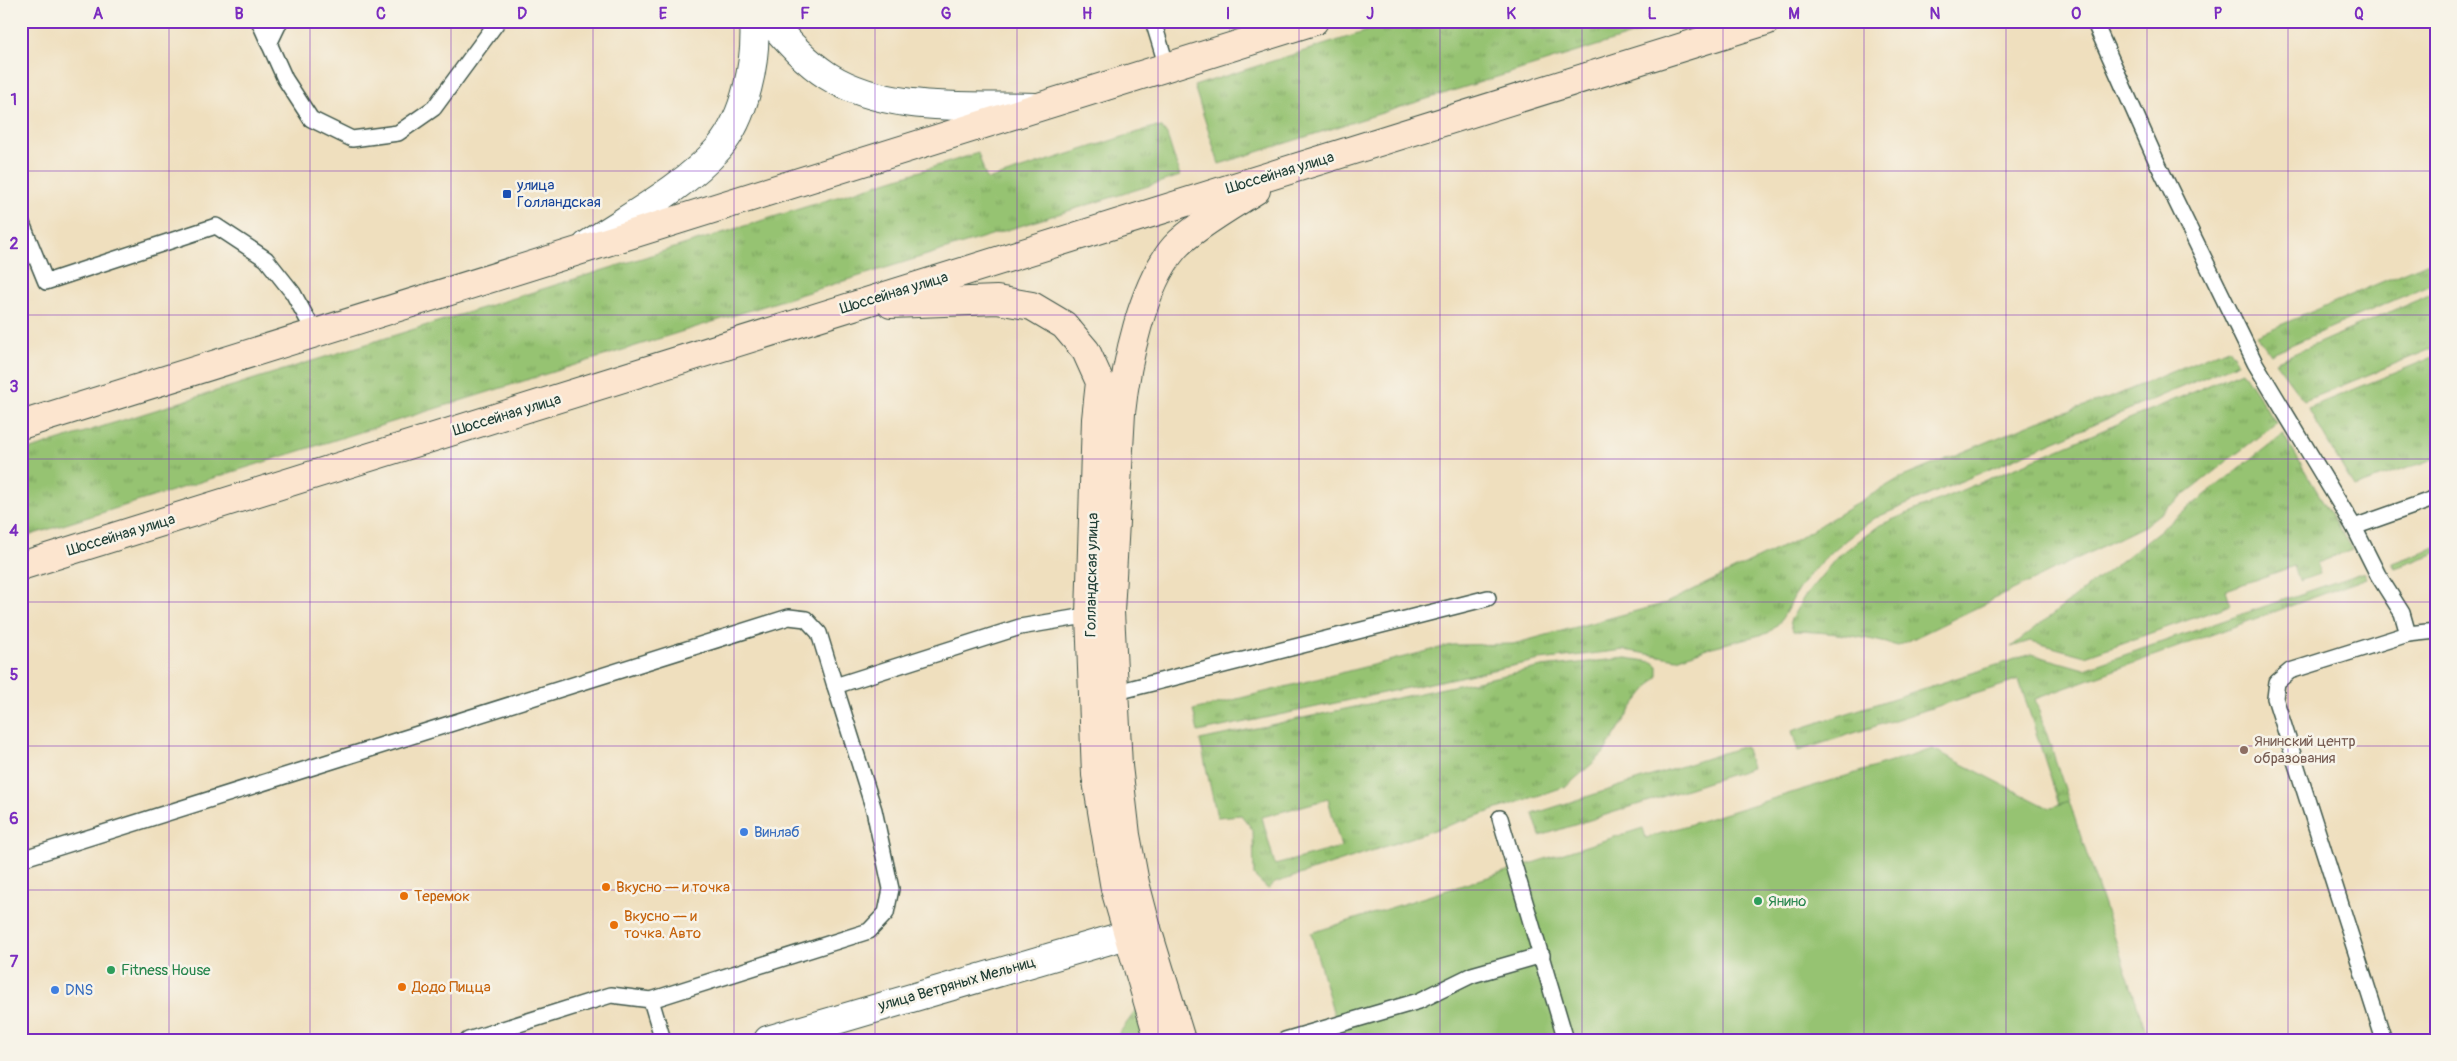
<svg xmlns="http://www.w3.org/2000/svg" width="2457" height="1061" font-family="Pangolin,sans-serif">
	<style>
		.grass { fill: url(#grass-tufts); stroke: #5a8053; fill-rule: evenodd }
		.pitch { fill: #96c372; stroke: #5a8053 }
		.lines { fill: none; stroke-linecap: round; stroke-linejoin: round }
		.lane-casing { stroke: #3e5549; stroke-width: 18 }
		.street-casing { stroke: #3e5549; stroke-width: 30 }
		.secondary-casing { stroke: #3e5549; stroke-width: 30 }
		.lane { stroke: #fff; stroke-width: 15 }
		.street { stroke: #fff; stroke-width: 28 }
		.secondary { stroke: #fce5cf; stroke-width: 28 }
		.grid { fill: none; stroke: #7b2cbf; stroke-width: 1; stroke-opacity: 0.55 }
		.transit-dot { fill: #1a4fb4; stroke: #f7f3e8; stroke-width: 2 }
		.education-dot { fill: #8d6e63; stroke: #f7f3e8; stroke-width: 2 }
		.shop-dot { fill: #3f7fe0; stroke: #f7f3e8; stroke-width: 2 }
		.food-dot { fill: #e8710a; stroke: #f7f3e8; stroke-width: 2 }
		.leisure-dot { fill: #2e9e5b; stroke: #f7f3e8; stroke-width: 2 }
		.labels { text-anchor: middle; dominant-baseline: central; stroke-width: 5; stroke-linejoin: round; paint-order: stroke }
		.street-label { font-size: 15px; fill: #1f3d34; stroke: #f7f3e8 }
		.transit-label { font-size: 15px; fill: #164399; stroke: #f7f3e8; text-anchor: start }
		.education-label { font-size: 15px; fill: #785e54; stroke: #f7f3e8; text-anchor: start }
		.shop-label { font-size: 15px; fill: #366cbe; stroke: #f7f3e8; text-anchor: start }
		.food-label { font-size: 15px; fill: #c56008; stroke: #f7f3e8; text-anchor: start }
		.leisure-label { font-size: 15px; fill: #27864d; stroke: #f7f3e8; text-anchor: start }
		.neatline { fill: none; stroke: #7b2cbf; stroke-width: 2 }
		.grid-label { font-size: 16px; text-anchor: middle; font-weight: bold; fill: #7b2cbf }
	</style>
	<defs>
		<pattern id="grass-tufts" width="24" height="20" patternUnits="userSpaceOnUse" patternTransform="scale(1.25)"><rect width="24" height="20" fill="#96c372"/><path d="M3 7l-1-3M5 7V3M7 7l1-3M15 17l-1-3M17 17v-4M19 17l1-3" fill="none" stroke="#7aa05e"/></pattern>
	</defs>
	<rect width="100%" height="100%" fill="#f7f3e8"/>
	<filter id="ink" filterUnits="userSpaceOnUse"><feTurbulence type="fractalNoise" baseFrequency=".02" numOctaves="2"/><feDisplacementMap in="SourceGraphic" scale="10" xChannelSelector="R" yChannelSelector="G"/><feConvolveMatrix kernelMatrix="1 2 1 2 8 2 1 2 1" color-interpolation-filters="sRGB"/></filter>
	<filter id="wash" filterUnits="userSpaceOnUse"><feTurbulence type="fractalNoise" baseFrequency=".0096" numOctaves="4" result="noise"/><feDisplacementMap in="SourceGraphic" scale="20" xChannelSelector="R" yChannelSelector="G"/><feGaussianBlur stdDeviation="1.12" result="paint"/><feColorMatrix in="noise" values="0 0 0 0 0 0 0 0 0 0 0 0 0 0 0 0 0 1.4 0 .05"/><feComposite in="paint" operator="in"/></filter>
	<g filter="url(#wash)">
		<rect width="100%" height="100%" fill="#efdfbe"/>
		<g class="grass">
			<polygon points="1399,21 1676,21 1219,164 1194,86"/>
			<polygon points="1154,127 1162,128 1167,135 1180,176 21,538 21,452 978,153 987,180"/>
			<polygon points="2436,259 2436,282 2270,354 2257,335"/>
			<polygon points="2436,292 2436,347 2304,401 2275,362"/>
			<path d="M2228,348L2238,363L1875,518C1849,537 1823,556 1803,583C1790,599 1785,622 1768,633L1708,648L1677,659L1624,650L1540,660L1198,732L1193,710L1452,645L1513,644L1666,603L1794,541L1898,479L2038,421L2112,397Z"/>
			<polygon points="2436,356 2436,458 2354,487 2308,408"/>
			<path d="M2242,371L2276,423L2144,526L1898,646C1862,636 1830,632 1793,631L1790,621L1804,597L1837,557L1880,525Z"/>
			<polygon points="2283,434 2352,550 2317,563 2320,574 2299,581 2294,566 2226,590 2231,605 2085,656 2030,641 2011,647"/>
			<polygon points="2436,547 2436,553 2395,568 2392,563"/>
			<polygon points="2364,572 2367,578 2035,699 2069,801 2059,804 2019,680 1798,751 1792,731 2031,654 2084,669"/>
			<path d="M1626,658L1653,662L1658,666V676L1634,705L1603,754L1567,786L1275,883L1268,889L1254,876L1253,830L1241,815L1217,817L1200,740L1542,667ZM1328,799L1341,847L1275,865L1262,817Z"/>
			<polygon points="1745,746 1752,768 1540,836 1533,814"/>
			<polygon points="1139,1006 1149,1040 1119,1040 1118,1035"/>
		</g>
		<polygon class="pitch" points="1933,749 2049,808 2069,801 2149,1040 1341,1040 1311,933 1643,828 1646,838"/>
	</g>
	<g filter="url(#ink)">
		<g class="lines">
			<defs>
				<g id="lane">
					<polyline points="259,21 285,79 311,119 352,139 398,133 434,108 498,21"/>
					<polyline points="1153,21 1167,67"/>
					<polyline points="2094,21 2156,160 2255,363 2354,527 2378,575 2402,613 2408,634"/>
					<polyline points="269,44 280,21"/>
					<polyline points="21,221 46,282 216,226 266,259 293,293 315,333"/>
					<polyline points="2354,527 2436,498"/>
					<polyline points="1109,694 1488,598"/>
					<polyline points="1500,818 1566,1040"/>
					<polyline points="21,859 789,617 806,619 819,633 835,686 1020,627 1097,614"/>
					<polyline points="651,1000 869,931 886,913 891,889 874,810 835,686"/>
					<polyline points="468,1040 611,995 651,1000 663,1040"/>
					<polyline points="1285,1040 1419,1001 1472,975 1542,955"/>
					<polyline points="2386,1040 2383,1037 2275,698 2277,682 2290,671 2408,634 2436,631"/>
				</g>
				<g id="street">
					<path d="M770,21C788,42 805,61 828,76C887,113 969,105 1036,107"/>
					<path d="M587,245C630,216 685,187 719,148C745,117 757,61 754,21"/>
					<polyline points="768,1040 1147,929"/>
				</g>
				<g id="secondary">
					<polyline points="891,304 997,300 1032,306 1064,325 1086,351 1100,382 1096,419 1090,615 1096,775 1115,889 1159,1040"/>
					<polyline points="21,425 1314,21"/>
					<polyline points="21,566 1766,21"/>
					<path d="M1181,1040L1147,929L1135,883L1126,835L1118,766L1110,612L1121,413C1126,364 1142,285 1175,247C1192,228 1234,204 1256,190"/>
				</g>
			</defs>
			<use href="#lane" class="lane-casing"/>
			<use href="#street" class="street-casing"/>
			<use href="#secondary" class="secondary-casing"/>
			<use href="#lane" class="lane"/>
			<use href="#street" class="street"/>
			<use href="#secondary" class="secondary"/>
		</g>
	</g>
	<path class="grid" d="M169,21V1040M310,21V1040M451,21V1040M593,21V1040M734,21V1040M875,21V1040M1017,21V1040M1158,21V1040M1299,21V1040M1440,21V1040M1582,21V1040M1723,21V1040M1864,21V1040M2006,21V1040M2147,21V1040M2288,21V1040M21,171H2436M21,315H2436M21,459H2436M21,602H2436M21,746H2436M21,890H2436"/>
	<rect class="transit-dot" x="502" y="189" width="10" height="10" rx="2.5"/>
	<circle class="education-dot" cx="2244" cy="750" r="5"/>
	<g class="shop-dot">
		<circle cx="744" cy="832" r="5"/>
		<circle cx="55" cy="990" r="5"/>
	</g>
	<g class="food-dot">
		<circle cx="606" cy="887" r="5"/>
		<circle cx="404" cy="896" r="5"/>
		<circle cx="614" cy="925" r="5"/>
		<circle cx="402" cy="987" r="5"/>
	</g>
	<g class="leisure-dot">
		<circle cx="1758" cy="901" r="5"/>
		<circle cx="111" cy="970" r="5"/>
	</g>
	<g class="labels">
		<g class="street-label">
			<text transform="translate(1280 173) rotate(-17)">Шоссейная улица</text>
			<text transform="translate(894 293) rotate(-17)">Шоссейная улица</text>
			<text transform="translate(507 415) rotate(-17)">Шоссейная улица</text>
			<text transform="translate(121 535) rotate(-17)">Шоссейная улица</text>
			<text transform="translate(1092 575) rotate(-89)">Голландская улица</text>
			<text transform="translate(957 984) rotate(-16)">улица Ветряных Мельниц</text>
		</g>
		<g class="transit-label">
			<text x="517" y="185">улица<tspan x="517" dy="17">Голландская</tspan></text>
		</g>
		<g class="education-label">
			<text x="2254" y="741">Янинский центр<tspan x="2254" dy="17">образования</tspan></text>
		</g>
		<g class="shop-label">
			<text x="754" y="832">Винлаб</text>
			<text x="65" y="990">DNS</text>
		</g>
		<g class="food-label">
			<text x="616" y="887">Вкусно — и точка</text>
			<text x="414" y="896">Теремок</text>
			<text x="624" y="916">Вкусно — и<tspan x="624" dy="17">точка. Авто</tspan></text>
			<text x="412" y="987">Додо Пицца</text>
		</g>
		<g class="leisure-label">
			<text x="1768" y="901">Янино</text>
			<text x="121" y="970">Fitness House</text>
		</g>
	</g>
	<rect width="2457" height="1061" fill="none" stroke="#f7f3e8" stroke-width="55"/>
	<rect x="28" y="28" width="2402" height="1006" class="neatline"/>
	<g class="grid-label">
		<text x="98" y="19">A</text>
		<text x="239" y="19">B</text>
		<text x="381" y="19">C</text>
		<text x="522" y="19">D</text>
		<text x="663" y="19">E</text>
		<text x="805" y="19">F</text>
		<text x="946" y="19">G</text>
		<text x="1087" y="19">H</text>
		<text x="1228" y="19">I</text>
		<text x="1370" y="19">J</text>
		<text x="1511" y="19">K</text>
		<text x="1652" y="19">L</text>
		<text x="1794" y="19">M</text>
		<text x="1935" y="19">N</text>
		<text x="2076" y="19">O</text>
		<text x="2218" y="19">P</text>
		<text x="2359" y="19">Q</text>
		<text x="14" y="105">1</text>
		<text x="14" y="249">2</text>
		<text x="14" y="392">3</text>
		<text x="14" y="536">4</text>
		<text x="14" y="680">5</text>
		<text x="14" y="824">6</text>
		<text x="14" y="967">7</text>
	</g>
</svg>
